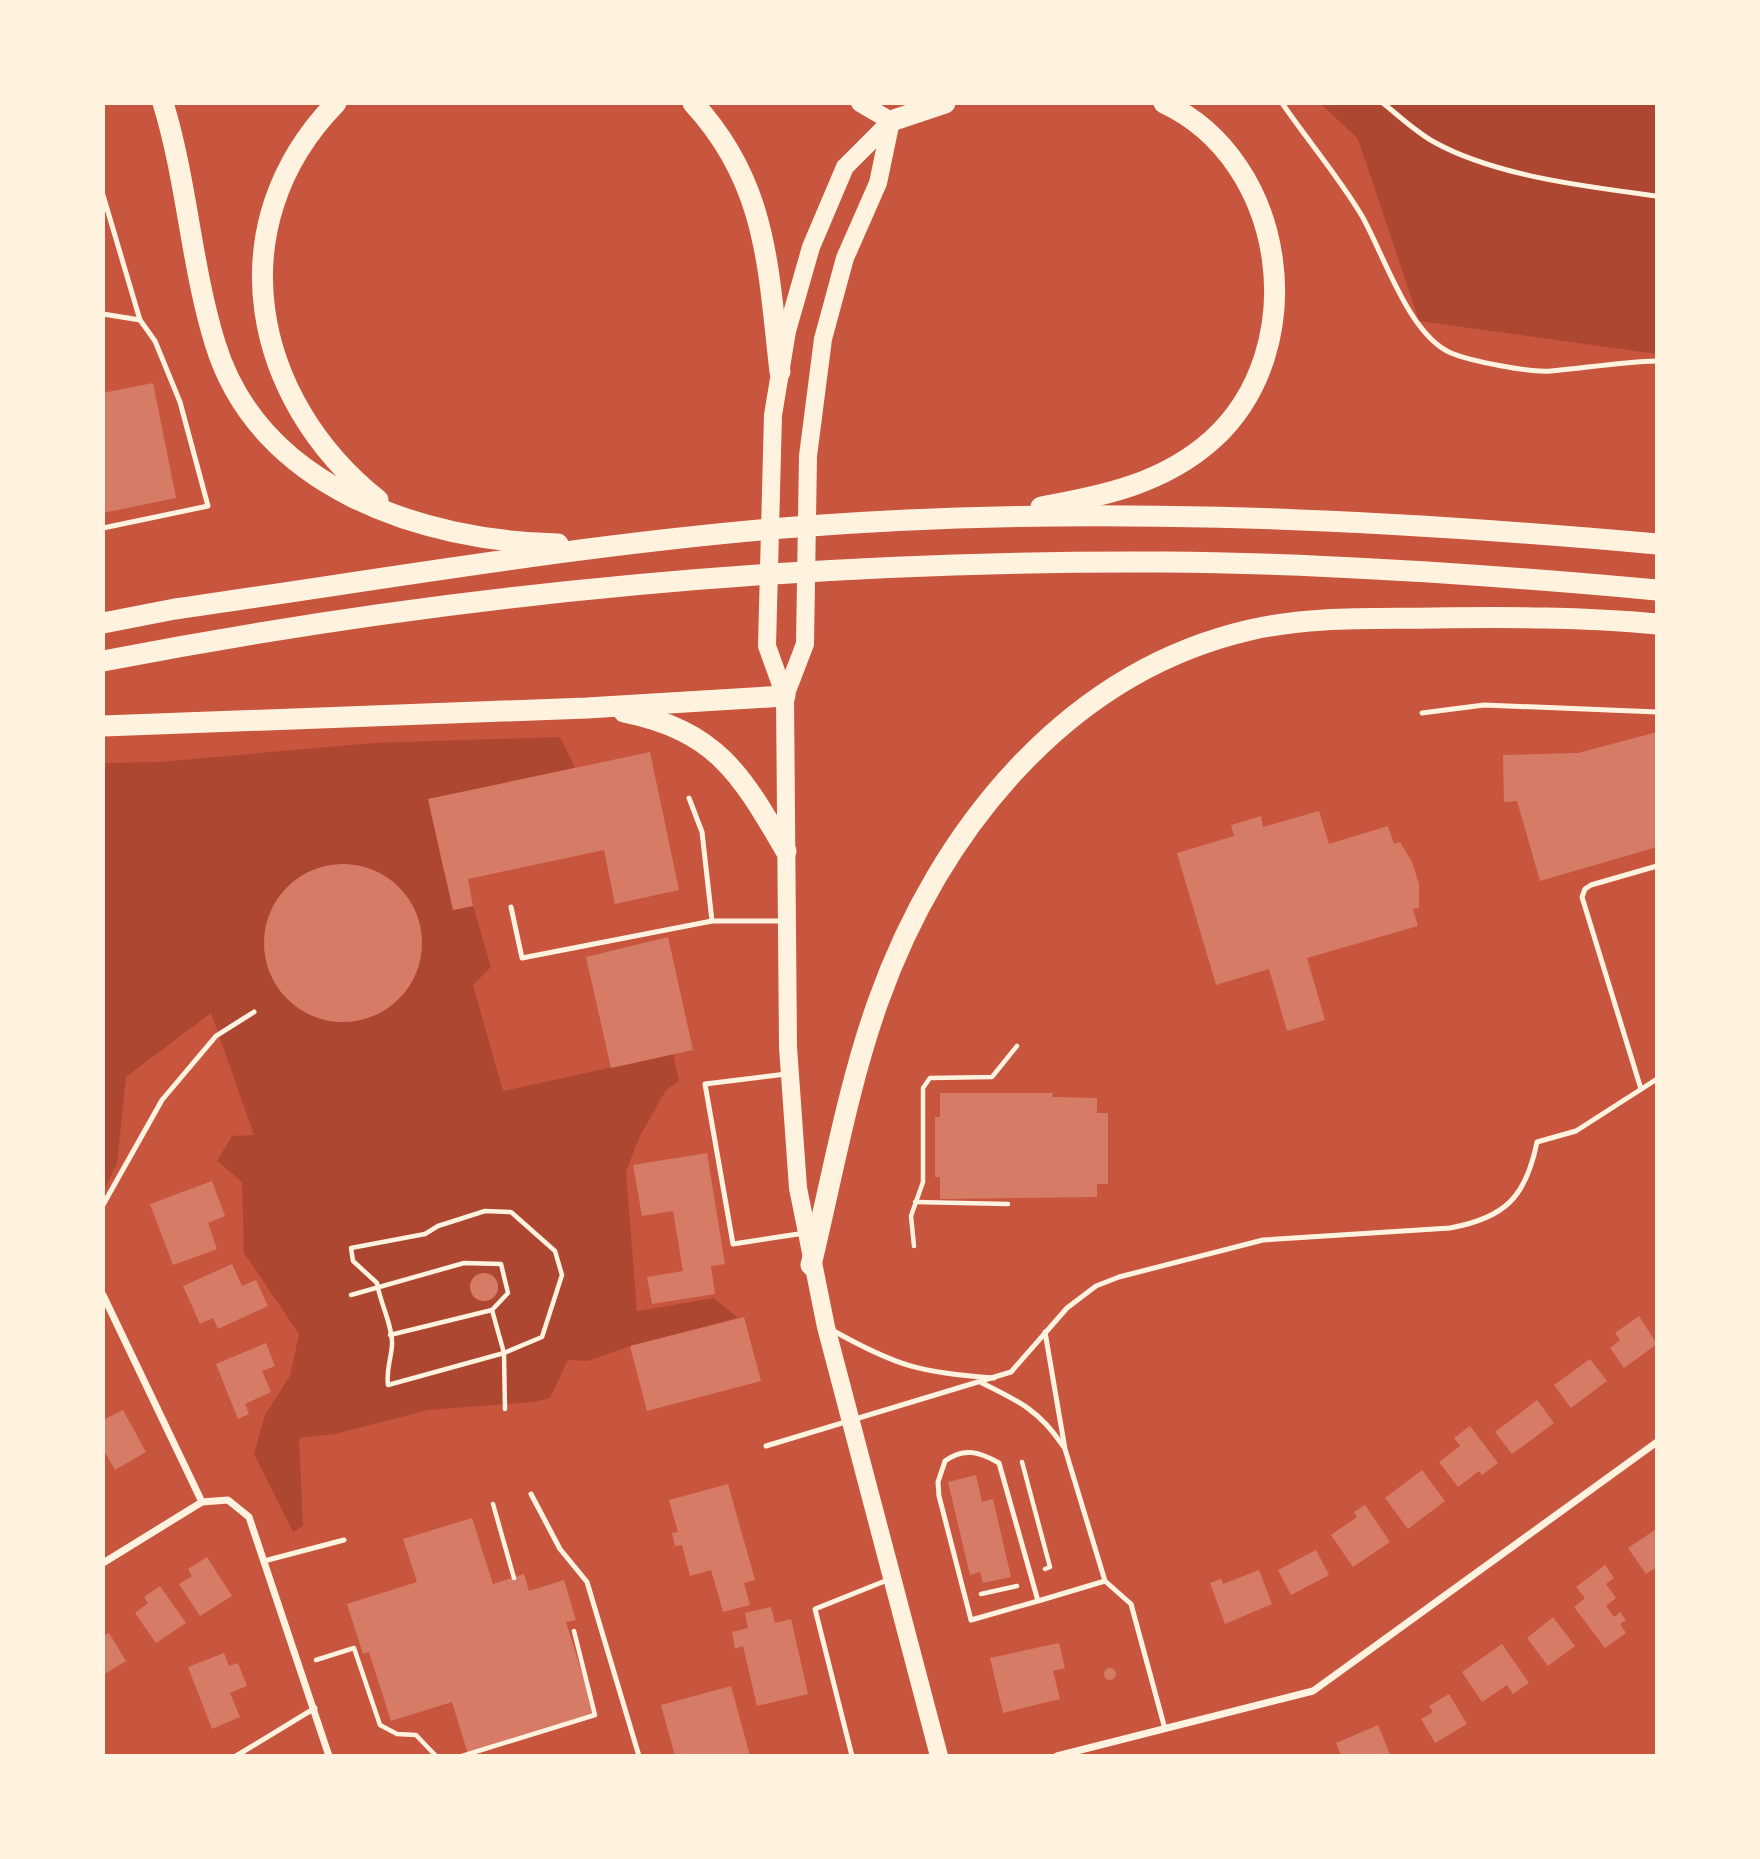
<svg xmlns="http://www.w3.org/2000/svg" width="1760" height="1859" font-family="'Source Sans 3',sans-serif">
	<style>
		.green { fill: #ae4732 }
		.building { fill: #d67c66 }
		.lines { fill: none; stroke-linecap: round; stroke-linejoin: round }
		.path { stroke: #fff3e0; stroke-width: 4.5 }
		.service { stroke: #fff3e0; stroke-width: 5 }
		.minor { stroke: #fff3e0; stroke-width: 7 }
		.primary { stroke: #fff3e0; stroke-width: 18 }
		.motorway { stroke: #fff3e0; stroke-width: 21 }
	</style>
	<rect width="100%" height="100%" fill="#c8553d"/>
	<g class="green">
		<polygon points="1320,103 1657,103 1657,354 1419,321 1358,139"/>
		<polygon points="560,737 575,767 432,816 444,872 473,906 491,967 473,985 503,1091 673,1054 679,1081 666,1090 639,1138 626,1172 637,1311 714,1298 738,1318 630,1346 588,1361 568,1360 550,1398 534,1402 428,1410 335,1434 299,1438 303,1526 293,1532 254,1454 265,1415 290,1376 299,1334 244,1253 242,1182 217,1161 232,1136 254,1135 211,1013 126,1077 117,1163 103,1192 103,763 159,762 373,743"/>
	</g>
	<g class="building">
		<polygon points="153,383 176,498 103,513 103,393"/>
		<polygon points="1657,732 1657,847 1540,881 1517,801 1504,802 1503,755 1578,753"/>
		<polygon points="650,752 679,890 615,904 604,850 468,879 473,906 453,910 428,799"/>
		<polygon points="1319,811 1329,844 1388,826 1394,844 1400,842 1412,862 1419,884 1419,908 1413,909 1418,926 1307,958 1325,1020 1287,1031 1269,969 1216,985 1177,853 1234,836 1231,825 1261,816 1263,827"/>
		<circle cx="343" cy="943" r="79"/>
		<polygon points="668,937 693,1050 611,1068 586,957"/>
		<polygon points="940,1093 1053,1093 1052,1097 1097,1098 1097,1113 1108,1113 1108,1184 1097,1184 1097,1197 940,1199 940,1177 935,1177 935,1117 940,1117"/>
		<polygon points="707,1153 725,1264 711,1266 715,1294 652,1304 647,1277 683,1271 673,1211 642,1216 633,1165"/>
		<polygon points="212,1181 225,1216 208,1223 217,1249 173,1265 150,1204"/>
		<polygon points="232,1264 242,1286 256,1280 268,1306 218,1329 213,1318 200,1324 183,1286"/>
		<circle cx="484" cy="1287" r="14"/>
		<polygon points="1639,1316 1657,1344 1624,1368 1610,1348 1620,1340 1615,1333"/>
		<polygon points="744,1317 761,1381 647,1411 630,1346"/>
		<polygon points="266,1343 275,1366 262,1371 271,1392 245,1404 249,1414 238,1419 216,1364"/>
		<polygon points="1590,1359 1607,1381 1571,1408 1554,1385"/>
		<polygon points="1537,1400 1554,1423 1512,1454 1495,1432"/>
		<polygon points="123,1410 146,1452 115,1470 103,1449 103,1420"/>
		<polygon points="1470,1426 1498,1463 1482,1475 1479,1471 1458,1487 1439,1462 1460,1446 1454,1438"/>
		<polygon points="1422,1470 1445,1501 1408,1529 1385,1498"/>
		<polygon points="976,1475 982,1502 993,1499 1011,1577 983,1583 980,1572 970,1575 948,1482"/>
		<polygon points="728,1484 755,1580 744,1583 750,1605 723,1612 711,1570 690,1576 682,1545 675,1546 672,1533 678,1532 669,1500"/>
		<polygon points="1365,1505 1390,1542 1353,1567 1331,1535 1357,1517 1354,1512"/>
		<polygon points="472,1518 493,1584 524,1574 529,1591 564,1580 576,1620 566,1622 595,1715 468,1754 452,1702 391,1721 369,1652 363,1654 347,1604 417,1582 403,1539"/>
		<polygon points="1655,1530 1657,1567 1646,1574 1628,1548"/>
		<polygon points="1316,1550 1329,1575 1291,1595 1278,1570"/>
		<polygon points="207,1557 232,1596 200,1616 179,1584 192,1576 188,1569"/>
		<polygon points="1605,1565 1614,1578 1606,1584 1616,1598 1606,1606 1614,1617 1620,1612 1626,1620 1620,1624 1626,1633 1605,1648 1574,1607 1585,1598 1576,1587"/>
		<polygon points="1259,1570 1272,1604 1225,1624 1210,1583 1221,1579 1223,1584"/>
		<polygon points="160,1586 186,1623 156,1643 135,1613 148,1603 144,1597"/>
		<polygon points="771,1607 775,1623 791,1619 808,1694 757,1706 743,1646 735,1649 732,1632 748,1628 745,1613"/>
		<polygon points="1553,1617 1575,1646 1548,1666 1527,1638"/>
		<polygon points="109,1633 126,1661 103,1675 103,1636"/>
		<polygon points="1059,1643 1065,1668 1053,1671 1060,1699 1003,1713 990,1658"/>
		<polygon points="1502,1644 1529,1683 1513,1694 1507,1685 1482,1702 1462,1672"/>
		<polygon points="224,1653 229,1666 238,1663 247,1686 230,1693 240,1717 212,1729 188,1667"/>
		<circle cx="1110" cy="1674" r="6"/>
		<polygon points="731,1686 750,1756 675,1756 661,1705"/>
		<polygon points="1449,1694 1467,1724 1435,1743 1421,1719 1433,1712 1429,1706"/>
		<polygon points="1378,1725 1390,1754 1341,1756 1336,1743"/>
	</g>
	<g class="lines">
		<g class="path">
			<polyline points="915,1202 1008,1204"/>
			<polyline points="914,1246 911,1216 923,1182 923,1088 930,1078 992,1077 1017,1046"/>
			<path d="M351,1295L464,1263L501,1264L508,1293L492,1310L504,1353L388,1385C386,1369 391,1360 392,1345C393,1326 380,1303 377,1283L353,1261L351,1248L425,1234L438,1226L485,1211L511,1212L555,1251L562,1275L542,1337L504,1353L505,1409"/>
			<polyline points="390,1335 492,1310"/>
			<polyline points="1022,1462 1050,1567 1045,1569"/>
			<polyline points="493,1504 514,1578"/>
			<polyline points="981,1594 1017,1586"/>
			<polyline points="316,1660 354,1648 380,1725 397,1734 416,1735 436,1756"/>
			<polyline points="462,1756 595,1715 574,1631"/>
		</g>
		<g class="service">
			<path d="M1282,103C1308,141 1339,177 1362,216C1384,255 1409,335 1451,353C1470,361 1531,373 1551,371C1586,368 1621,362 1657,361"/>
			<path d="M1383,103C1399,116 1416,132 1434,142C1495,176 1588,187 1657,196"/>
			<polyline points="103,195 140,320 155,341 180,402 208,506 103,528"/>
			<polyline points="103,314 140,320"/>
			<polyline points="1422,713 1484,705 1657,712"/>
			<polyline points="689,798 702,832 712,921 784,921"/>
			<polyline points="511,907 522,958 712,921"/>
			<polyline points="786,1074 705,1084 733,1244 805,1233"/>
			<polyline points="1641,1089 1582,897 1585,889 1591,885 1657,866"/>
			<polyline points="103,1205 162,1100 216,1036 254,1012"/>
			<path d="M832,1330C896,1366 921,1373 994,1378"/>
			<path d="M982,1383C1019,1401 1040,1411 1063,1446"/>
			<path d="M766,1446L1011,1372L1067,1308L1096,1286L1119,1277L1263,1240L1450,1228C1505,1218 1526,1197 1537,1142L1576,1131L1657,1079"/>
			<polyline points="531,1494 560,1549 587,1582 639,1756"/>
			<polyline points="264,1561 344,1540"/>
			<polyline points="1105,1581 1131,1604 1165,1729"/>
			<path d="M1038,1601L971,1620L939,1496L938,1482L945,1461C964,1447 980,1452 999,1463L1038,1601L1105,1581L1065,1449L1045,1332"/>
			<polyline points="236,1756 315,1708"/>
			<polyline points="852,1756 815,1609 890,1579"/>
		</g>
		<g class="minor">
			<polyline points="103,1295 202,1502 228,1500 249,1517 329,1756"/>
			<polyline points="103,1563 202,1502"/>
			<polyline points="1057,1756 1313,1691 1657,1442"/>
		</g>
		<g class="primary">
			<polyline points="860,103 891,121"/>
			<polyline points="891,121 845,167 811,247 787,331 773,415 767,646 785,696 788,1047 798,1188 826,1327 939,1756"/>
			<polyline points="785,696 805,644 808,456 823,339 845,258 878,183 891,121"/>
		</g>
		<g class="motorway">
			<path d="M163,103C187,181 191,265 215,343C259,488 422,541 558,544"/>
			<path d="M336,103C216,226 252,400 378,500"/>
			<path d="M693,103C768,184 768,269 780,372"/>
			<polyline points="891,121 945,103"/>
			<path d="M1041,507C1104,496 1164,483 1212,440C1313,349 1288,161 1164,103"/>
			<path d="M103,623L175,609C377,580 579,545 783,528C1073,504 1367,518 1657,544"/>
			<path d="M103,661C453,593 807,560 1164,562C1328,563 1493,575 1657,590"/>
			<path d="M624,712C717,731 741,774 786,851"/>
			<polyline points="103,726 587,708 785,696"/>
			<path d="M811,1265C832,1178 848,1086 878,1002C939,830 1067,672 1250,630C1310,616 1374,619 1435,618C1509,617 1583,617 1657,624"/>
		</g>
	</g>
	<rect width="1760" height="1859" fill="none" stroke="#fff3e0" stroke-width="210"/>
</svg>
